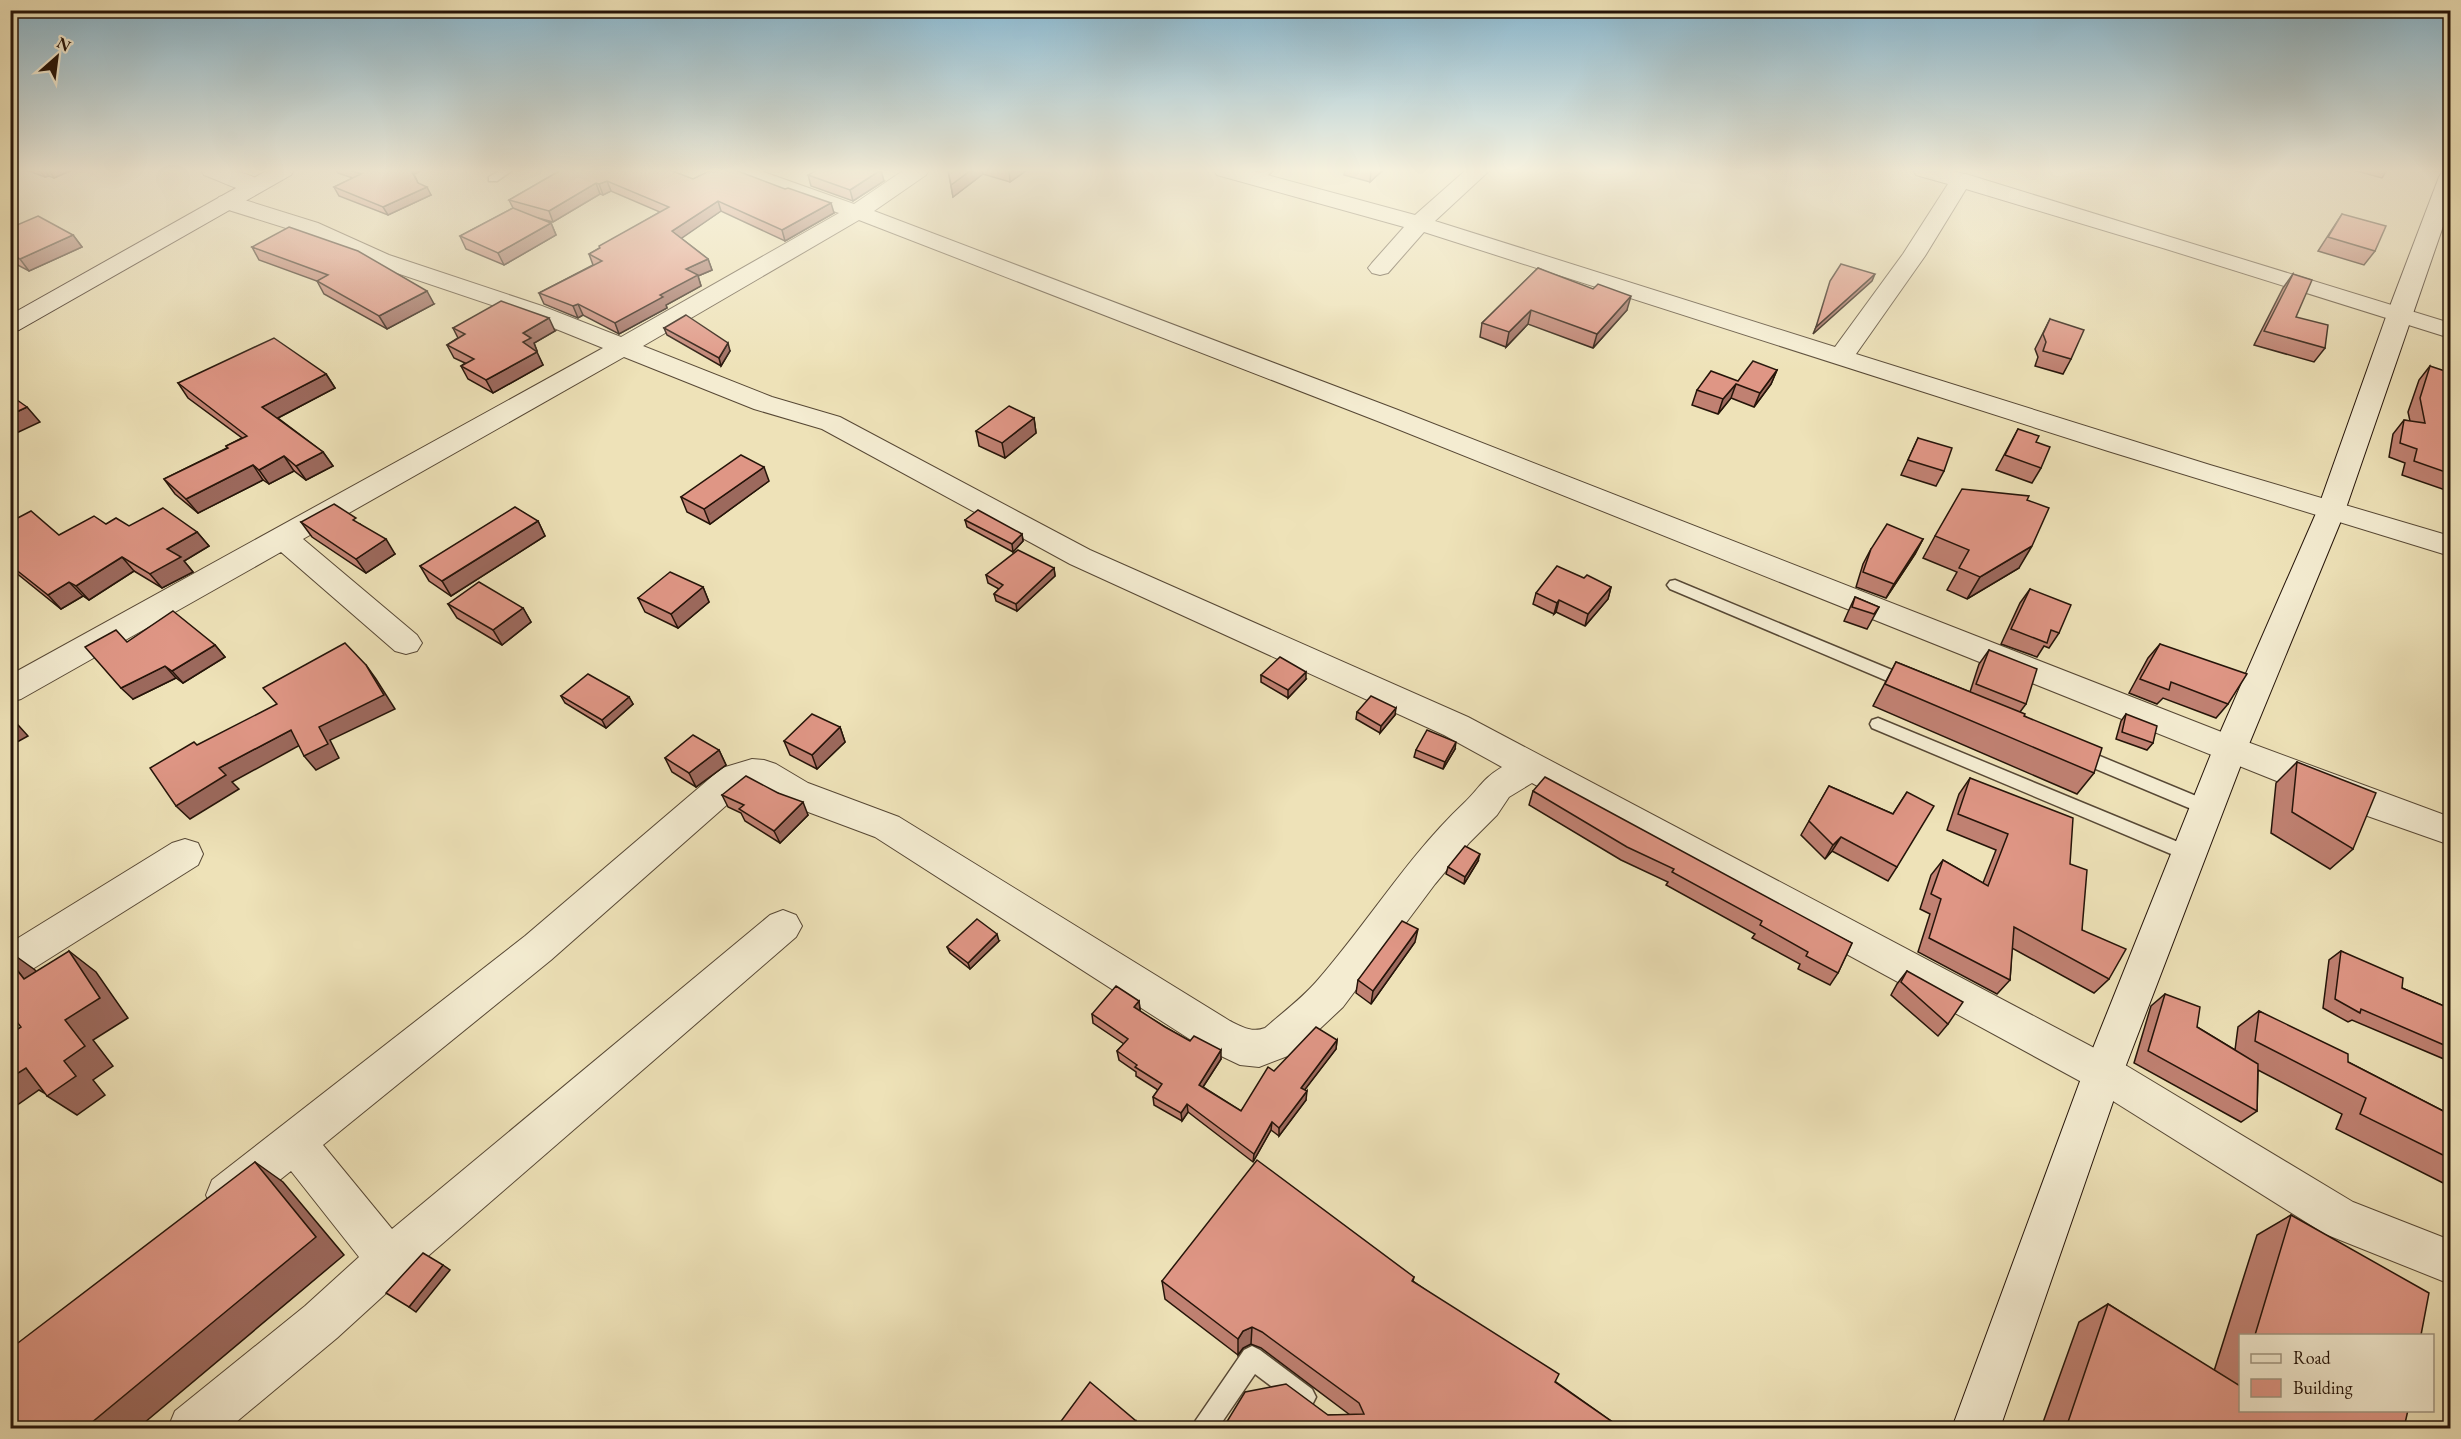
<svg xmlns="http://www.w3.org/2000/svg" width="2461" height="1439" font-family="'EB Garamond',serif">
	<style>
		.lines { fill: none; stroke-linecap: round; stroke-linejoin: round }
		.lane-casing { stroke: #574835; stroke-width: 3 }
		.street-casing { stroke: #574835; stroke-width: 2 }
		.secondary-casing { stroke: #251409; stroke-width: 2 }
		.lane { fill: #f4ecd1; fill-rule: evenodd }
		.street { fill: #f4ecd1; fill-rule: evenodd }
		.secondary { fill: #f4ecd1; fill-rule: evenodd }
		.wall { fill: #c08172; stroke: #251409; stroke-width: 1.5 }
		.shaded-wall { fill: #9c695d; stroke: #251409; stroke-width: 1.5 }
		.building { fill: #df9685; stroke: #251409; stroke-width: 1.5 }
	</style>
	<rect width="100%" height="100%" fill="#eee2b8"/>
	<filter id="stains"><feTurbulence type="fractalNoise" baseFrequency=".00333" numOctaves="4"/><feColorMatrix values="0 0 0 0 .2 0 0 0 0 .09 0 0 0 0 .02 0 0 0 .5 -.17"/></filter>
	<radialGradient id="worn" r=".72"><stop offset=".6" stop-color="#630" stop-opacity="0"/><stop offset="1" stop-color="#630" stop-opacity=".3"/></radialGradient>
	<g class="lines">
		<defs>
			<g id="lane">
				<polygon points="501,170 513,170 497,181 489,181 489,177"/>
				<polygon points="1262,170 1273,170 1263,180 1255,180 1254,178"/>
				<polygon points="1675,580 1916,680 1918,684 1916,688 1904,688 1670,589 1667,585 1670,581"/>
				<polygon points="1878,718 2195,849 2198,854 2195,859 2189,861 2183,859 1872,728 1870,724 1872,720"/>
				<polygon points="2078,747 2213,803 2216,808 2213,813 2207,815 2201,813 2072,759 2070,754 2072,749"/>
				<polygon points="1252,1346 1260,1350 1312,1389 1316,1397 1312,1405 1304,1409 1296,1405 1255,1374 1218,1428 1192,1428 1196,1420 1244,1350"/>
			</g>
			<g id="street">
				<path d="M201,170C219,169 254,170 265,186L262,191C244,195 221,181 204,175Z"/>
				<path d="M727,170H758L854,204L904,170H929L926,175L874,211L1398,410L2242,740L2450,817V845L2339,806L1380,422L859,220L643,346L772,397L840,417L1090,550L1468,717L2117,1060L2353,1202L2450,1240V1284L2325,1234L2089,1086L1532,783L1509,797L1497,815L1469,843L1435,884L1343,1007L1293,1054L1259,1067L1240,1065L1202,1047L875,837L784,803L752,786L746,788L551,960L323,1145L392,1229L770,915L783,910L796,915L802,926L796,937L405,1276L337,1338L229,1428H168L175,1411L305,1306L359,1257L291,1171L242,1210L227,1216L212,1210L206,1195L212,1180L525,936L722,768L752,759L764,760L776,764L808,783L899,817L1230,1021C1242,1027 1252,1033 1265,1028C1282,1013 1301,999 1316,982C1367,924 1407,857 1463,804C1479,789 1482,779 1502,767L1444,735L1070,564L822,429L754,409L624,357L303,539L417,635L422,643L417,651L406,654L395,651L281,552L21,699L10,702V675L603,348L524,316L373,265L302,233L219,207L216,202L219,197L227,195L235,197L318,223L389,255L542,306L621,337L839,213L730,175Z"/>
				<polygon points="1214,170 1249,170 1415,215 1466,170 1490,170 1435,221 1835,347 1903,254 1948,184 1916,175 1913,170 1947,170 1969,175 2450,323 2450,338 2166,249 1966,189 1925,256 1856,354 2210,465 2450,536 2450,556 2108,451 1424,232 1388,273 1380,275 1372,273 1368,268 1372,263 1404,227 1217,175"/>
				<polygon points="185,839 198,843 203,854 198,865 23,975 10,980 10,943 172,843"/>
			</g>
			<g id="secondary">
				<polygon points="268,170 294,170 291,175 19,330 10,332 10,315"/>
				<polygon points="2450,170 2450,206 2345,511 2247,749 2123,1073 2000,1428 1952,1428 2083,1073 2213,749 2317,511 2387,314 2439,177 2442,172"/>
			</g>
		</defs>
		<use href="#lane" class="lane-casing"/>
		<use href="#street" class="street-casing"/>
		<use href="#secondary" class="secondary-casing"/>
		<use href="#lane" class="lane"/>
		<use href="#street" class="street"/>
		<use href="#secondary" class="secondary"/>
	</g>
	<g class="wall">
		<polygon points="26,170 72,170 54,178 49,176 45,177"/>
		<polygon points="336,170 422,170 414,174 418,183 431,195 388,215 339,196 334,187 353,178 338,173"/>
		<polygon points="561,170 693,179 834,213 785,241 721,211 681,238 708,259 712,270 698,276 701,286 666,305 667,308 619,334 583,315 578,318 544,304 539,293 593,265 589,254 660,212 611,191 603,195 600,194 553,222 538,218 551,223 556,235 504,265 466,249 460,236 513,208 509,200"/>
		<polygon points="948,170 1027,170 1010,182 983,174 953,197"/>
		<polygon points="1345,170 1383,170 1370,182 1344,175"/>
		<polygon points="2353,170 2387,170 2382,178"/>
		<polygon points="808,175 884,181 853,201 811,186"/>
		<polygon points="2342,214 2375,251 2364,265 2318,251"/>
		<polygon points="10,228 73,235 82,247 29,271 10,261"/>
		<polygon points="252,247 434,304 387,329 324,294 317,281 259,260"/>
		<polygon points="1538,268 1627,310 1593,348 1528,324 1506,347 1480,337 1482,323"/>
		<polygon points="2293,274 2296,317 2325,348 2314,362 2254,345 2283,288"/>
		<polygon points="2050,319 2071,359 2063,374 2035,366 2038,357 2035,349"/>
		<polygon points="453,328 555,331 534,343 537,351 536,351 543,365 493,393 468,379 461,366 465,363 454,358 447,345 458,338"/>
		<polygon points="664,328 730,351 721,366 667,335"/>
		<polygon points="2430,366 2444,417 2451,419 2451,492 2402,475 2405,463 2389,457 2393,434 2404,420 2410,421 2408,412 2419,380"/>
		<polygon points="1777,370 1771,384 1754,407 1731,398 1718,414 1692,405 1697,390 1738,381"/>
		<polygon points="326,374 335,388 278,418 323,452 333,466 306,480 294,471 269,484 263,480 198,513 175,494 164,479 227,448 226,446 242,438 188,398 178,383"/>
		<polygon points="1034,418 1036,433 1005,458 979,446 976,431"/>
		<polygon points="2018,429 2036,442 2041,468 2032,483 1996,470"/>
		<polygon points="1918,438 1944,471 1936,486 1901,475"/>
		<polygon points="769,481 710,524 687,512 681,497"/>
		<polygon points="2027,500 2019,568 1967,599 1947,590 1957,572 1923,558 1935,536"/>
		<polygon points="965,520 1022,534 1023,541 1013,552 967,527"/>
		<polygon points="538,521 545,536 451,596 429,581 420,566"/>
		<polygon points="10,522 59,535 106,524 197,532 209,546 184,561 193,572 162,588 134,571 89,600 83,596 61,609 10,568"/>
		<polygon points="301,522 360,524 395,554 366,573 312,537"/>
		<polygon points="1923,539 1915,554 1886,598 1856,587 1863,564 1871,549"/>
		<polygon points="1054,568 1055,576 1017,611 996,601 994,594 999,589 988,583 986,575"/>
		<polygon points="1584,578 1611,587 1608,599 1585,626 1556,612 1554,614 1533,604 1536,593"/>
		<polygon points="703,587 709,602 678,628 645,612 638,598"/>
		<polygon points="2030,589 2059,633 2049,648 2044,646 2037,657 2001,644 2020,603"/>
		<polygon points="1855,597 1879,607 1867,629 1844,621 1848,612"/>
		<polygon points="448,604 523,608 531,622 502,645 457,618"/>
		<polygon points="127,642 215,645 225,657 183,683 176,678 133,699"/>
		<polygon points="2160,644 2228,704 2216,718 2163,698 2157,704 2129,693 2148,658"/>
		<polygon points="1989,650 2026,704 2020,712 2094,773 2077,794 1873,706 1896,662 1970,692 1979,664"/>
		<polygon points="1261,675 1306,679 1288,698 1261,682"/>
		<polygon points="561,696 629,697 633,704 606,728 565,703"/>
		<polygon points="1357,712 1395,715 1380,733 1356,719"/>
		<polygon points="2126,714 2153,743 2147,750 2116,739 2121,721"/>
		<polygon points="840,727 845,742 817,769 790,755 784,741"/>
		<polygon points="1455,749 1443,769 1414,757 1416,750"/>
		<polygon points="719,750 726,765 696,787 672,772 665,758"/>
		<polygon points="2297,762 2353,849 2330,869 2271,833 2276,783"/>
		<polygon points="1970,778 2070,864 2082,930 2109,979 2094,993 2012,948 2010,980 1997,994 1918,952 1930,914 1920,909 1931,875 1943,860 1983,883 1996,850 1947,830 1959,794"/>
		<polygon points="1829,786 1893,814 1907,792 1897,867 1888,881 1832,851 1825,859 1801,835"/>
		<polygon points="1533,791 1852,943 1838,973 1830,985 1798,969 1800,964 1752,938 1755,934 1666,885 1668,882 1621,860 1529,805"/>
		<polygon points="778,793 808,815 780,843 745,821 741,813 728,807 722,795"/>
		<polygon points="1478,861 1464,884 1446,874 1448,867"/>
		<polygon points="999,941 970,969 950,953 947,947"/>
		<polygon points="1415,942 1371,1004 1356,993 1358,980"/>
		<polygon points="2341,951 2402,988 2451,1009 2451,1062 2352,1020 2348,1022 2323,1008 2329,960"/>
		<polygon points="1907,971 1948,1024 1938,1036 1891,995 1897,984"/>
		<polygon points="2165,994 2197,1027 2235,1050 2238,1027 2259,1011 2348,1062 2451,1115 2451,1187 2336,1129 2342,1114 2258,1070 2257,1111 2241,1122 2134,1063 2151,1006"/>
		<polygon points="1139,1001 1140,1010 1139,1011 1165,1027 1221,1059 1203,1087 1241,1111 1274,1071 1337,1040 1336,1049 1304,1090 1306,1100 1279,1136 1271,1130 1253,1162 1188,1112 1182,1121 1154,1105 1153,1097 1158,1090 1136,1076 1136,1072 1119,1060 1117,1051 1124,1044 1093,1023 1092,1014"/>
		<polygon points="2291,1215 2421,1335 2241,1335 2241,1410 2404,1428 2041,1428 2079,1322 2108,1304 2214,1371 2257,1235"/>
		<polygon points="1414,1277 1413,1281 1621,1428 1328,1415 1350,1415 1261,1348 1251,1344 1243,1348 1238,1355 1165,1299 1162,1281"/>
	</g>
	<g class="shaded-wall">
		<polygon points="39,170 45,170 49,176 45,177"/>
		<polygon points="49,170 72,170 54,178"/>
		<polygon points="411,170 422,170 413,175"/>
		<polygon points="881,170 884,181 853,201 850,190"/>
		<polygon points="971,170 982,170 983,174 953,197 951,185"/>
		<polygon points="1009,170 1027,170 1010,182"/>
		<polygon points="1371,170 1383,170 1370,182"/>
		<polygon points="607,181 611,191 603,195 599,184"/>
		<polygon points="596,183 600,194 553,222 549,211"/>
		<polygon points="427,187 431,195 388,215 383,207"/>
		<polygon points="718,201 721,211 676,242 672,231"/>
		<polygon points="831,203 834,213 785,241 782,230"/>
		<polygon points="551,223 556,235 504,265 498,253"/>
		<polygon points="73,235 82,247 29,271 20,259"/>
		<polygon points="708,259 712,270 698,276 701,286 666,305 667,308 619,334 615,323 686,269"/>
		<polygon points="1875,274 1872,281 1813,334 1816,327"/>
		<polygon points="427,291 434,304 387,329 379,316"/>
		<polygon points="1631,296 1627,310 1593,348 1597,334"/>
		<polygon points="578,304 583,315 578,318 573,306"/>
		<polygon points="1531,310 1528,324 1506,347 1509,332"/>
		<polygon points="549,318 555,331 534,343 537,351 529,355 523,342 523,333"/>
		<polygon points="728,343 730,351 721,366 719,358"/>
		<polygon points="537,352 543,365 493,393 486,380"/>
		<polygon points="1777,370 1771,384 1754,407 1760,393"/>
		<polygon points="326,374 335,388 272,421 262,407"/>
		<polygon points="1736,384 1731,398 1718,414 1723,399"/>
		<polygon points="27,407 40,422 10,436 10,415"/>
		<polygon points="1034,418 1036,433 1005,458 1002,443"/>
		<polygon points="323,452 333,466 306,480 296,466"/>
		<polygon points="284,456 294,471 269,484 259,470"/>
		<polygon points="253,465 263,480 198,513 186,499"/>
		<polygon points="764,467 769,481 710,524 704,509"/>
		<polygon points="538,521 545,536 451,596 442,581"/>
		<polygon points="197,532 209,546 184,561 193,572 162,588 150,574 167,549"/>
		<polygon points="1022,534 1023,541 1013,552 1012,544"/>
		<polygon points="386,539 395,554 366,573 356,559"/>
		<polygon points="1923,539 1915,554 1886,598 1894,584"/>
		<polygon points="2032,546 2019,568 1967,599 1980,577"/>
		<polygon points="122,557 134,571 89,600 76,586"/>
		<polygon points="1054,568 1055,576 1017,611 1016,604"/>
		<polygon points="69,582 83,596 61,609 48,595"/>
		<polygon points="703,587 709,602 678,628 671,614"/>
		<polygon points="1611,587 1608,599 1585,626 1588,614"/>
		<polygon points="1559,600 1556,612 1554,614 1557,603"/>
		<polygon points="523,608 531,622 502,645 493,630"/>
		<polygon points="215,645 225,657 183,683 172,671"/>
		<polygon points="366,665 376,679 395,709 330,740 339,758 316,770 304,756 319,727"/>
		<polygon points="165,666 176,678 133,699 121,688"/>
		<polygon points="1306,672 1306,679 1288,698 1288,690"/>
		<polygon points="629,697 633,704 606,728 602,720"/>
		<polygon points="1396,708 1395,715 1380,733 1381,726"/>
		<polygon points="10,716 28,736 10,746"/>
		<polygon points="840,727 845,742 817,769 812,755"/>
		<polygon points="291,730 302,744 232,782 239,789 190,819 176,806 219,768"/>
		<polygon points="1456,742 1455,749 1443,769 1445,762"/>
		<polygon points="719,750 726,765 696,787 689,773"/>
		<polygon points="803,802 808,815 780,843 774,831"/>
		<polygon points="1841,837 1832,851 1825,859 1833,845"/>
		<polygon points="1480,854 1478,861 1464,884 1465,877"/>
		<polygon points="1418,929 1415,942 1371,1004 1373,991"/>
		<polygon points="997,934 999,941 970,969 968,963"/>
		<polygon points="69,951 96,972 128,1018 93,1040 113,1066 93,1080 105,1095 77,1115 47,1096 64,1061 65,1020"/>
		<polygon points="10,952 35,970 39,977 24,979 10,961"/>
		<polygon points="1139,1001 1140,1010 1135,1016 1134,1007"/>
		<polygon points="1337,1040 1336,1049 1300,1096 1301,1088"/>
		<polygon points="1221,1050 1221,1059 1199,1093 1199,1085"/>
		<polygon points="26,1068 46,1094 39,1090 10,1110 10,1069"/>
		<polygon points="1307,1091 1306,1100 1279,1136 1279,1128"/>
		<polygon points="1187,1104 1188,1112 1182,1121 1181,1113"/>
		<polygon points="1272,1122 1271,1130 1253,1162 1254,1154"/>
		<polygon points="255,1162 283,1182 344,1255 138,1428 85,1428"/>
		<polygon points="443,1265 450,1270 416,1312 409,1307"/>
		<polygon points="1252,1327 1251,1344 1243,1348 1238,1355 1238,1339 1243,1331"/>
		<polygon points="1136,1421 1138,1428 1131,1428"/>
	</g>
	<g class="building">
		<polygon points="349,170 411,170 418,183 427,187 383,207 334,187 361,174"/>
		<polygon points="561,170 670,170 693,179 711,170 735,170 785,189 788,188 831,203 782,230 718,201 672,231 708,259 686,269 698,275 660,295 663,297 615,323 578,304 573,306 539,293 602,261 589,254 600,248 599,246 669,207 607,181 599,184 596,183 549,211 509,200"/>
		<polygon points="817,170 881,170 850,190 808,175"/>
		<polygon points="948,170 971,170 951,185"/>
		<polygon points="513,208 551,223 498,253 460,236"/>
		<polygon points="2342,214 2386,226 2375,251 2328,237"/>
		<polygon points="38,216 73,235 20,259 10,254 10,228"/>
		<polygon points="289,227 358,251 427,291 379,316 317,281 328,275 252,247"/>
		<polygon points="1841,264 1875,274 1816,327 1830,281"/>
		<polygon points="1538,268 1593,289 1598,284 1631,296 1597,334 1531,310 1509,332 1482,323"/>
		<polygon points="2293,274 2312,280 2296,317 2328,325 2325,348 2264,331"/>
		<polygon points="501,301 549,318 523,333 531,338 523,342 537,352 486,380 461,366 474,359 447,345 465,334 453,328"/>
		<polygon points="686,315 728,343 719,358 664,328"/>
		<polygon points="2050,319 2084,330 2071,359 2043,351 2046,342 2043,334"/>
		<polygon points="274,338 326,374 262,407 323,452 296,466 284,456 259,470 253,465 186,499 164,479 228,448 226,446 247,436 178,383"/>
		<polygon points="1753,361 1777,370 1760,393 1736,384 1723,399 1697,390 1711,371 1738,381"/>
		<polygon points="2430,366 2451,373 2451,393 2444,417 2451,419 2451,474 2414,461 2417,449 2400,443 2404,420 2425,423 2420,398"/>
		<polygon points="10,395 27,407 10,415"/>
		<polygon points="1009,406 1034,418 1002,443 976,431"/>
		<polygon points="2018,429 2039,436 2036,442 2050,447 2041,468 2005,455"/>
		<polygon points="1918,438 1952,448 1944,471 1908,460"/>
		<polygon points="741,455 764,467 704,509 681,497"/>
		<polygon points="1962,489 2029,496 2027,500 2049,508 2032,546 1980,577 1959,568 1969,550 1935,536"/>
		<polygon points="334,504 356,518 353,520 386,539 356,559 301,522"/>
		<polygon points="515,507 538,521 442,581 420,566"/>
		<polygon points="163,508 197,532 167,549 181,557 150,574 122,557 76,586 69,582 48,595 10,565 10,522 31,511 59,535 94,516 106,524 116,518 129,526"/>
		<polygon points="978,510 1022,534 1012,544 965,520"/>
		<polygon points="1887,524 1923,539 1894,584 1863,572 1871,549"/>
		<polygon points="1018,550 1054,568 1016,604 994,594 1003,585 986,575"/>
		<polygon points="1557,566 1584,578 1587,575 1611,587 1588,614 1559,600 1557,603 1536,593"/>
		<polygon points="670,572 703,587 671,614 638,598"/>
		<polygon points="479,582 523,608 493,630 448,604"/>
		<polygon points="2030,589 2071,605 2059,633 2051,630 2047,643 2011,629"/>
		<polygon points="1855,597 1879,607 1874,614 1852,607"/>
		<polygon points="173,611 215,645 172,671 165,666 121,688 85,647 116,630 127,642"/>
		<polygon points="345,643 366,665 384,695 319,727 328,744 304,756 291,730 219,768 226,775 176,806 150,768 194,742 197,745 277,704 263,688"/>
		<polygon points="2160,644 2247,674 2228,704 2171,682 2169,690 2140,679"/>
		<polygon points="1989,650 2037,669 2026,704 1976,684"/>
		<polygon points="1280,657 1306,672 1288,690 1261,675"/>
		<polygon points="1896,662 2025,714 2024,716 2102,748 2094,773 1885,684"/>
		<polygon points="588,674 629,697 602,720 561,696"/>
		<polygon points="1371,696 1396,708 1381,726 1357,712"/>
		<polygon points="812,714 840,727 812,755 784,741"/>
		<polygon points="2126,714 2157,726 2153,743 2122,732"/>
		<polygon points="1427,730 1456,742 1445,762 1416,750"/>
		<polygon points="693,735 719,750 689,773 665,758"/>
		<polygon points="2297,762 2376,793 2353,849 2292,812"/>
		<polygon points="746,776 778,793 803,802 774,831 739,809 744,805 722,795"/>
		<polygon points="1545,777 1852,943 1838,973 1806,956 1808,952 1760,925 1762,921 1672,872 1674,869 1627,847 1533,791"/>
		<polygon points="1970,778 2073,818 2070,864 2087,870 2082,930 2126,949 2109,979 2014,927 2010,980 1929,938 1941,899 1931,894 1943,860 1988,886 2008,834 1958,814"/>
		<polygon points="1829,786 1893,814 1907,792 1934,806 1897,867 1841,837 1833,845 1809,821"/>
		<polygon points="1465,846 1480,854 1465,877 1448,867"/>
		<polygon points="977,919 997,934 968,963 947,947"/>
		<polygon points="1402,921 1418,929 1373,991 1358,980"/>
		<polygon points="69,951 100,998 65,1020 85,1046 64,1061 76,1076 47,1096 26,1068 15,1075 10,1069 10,1034 21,1027 10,1013 10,961 24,979"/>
		<polygon points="2341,951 2403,978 2402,988 2451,1009 2451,1048 2361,1009 2360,1013 2335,999"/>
		<polygon points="1907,971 1963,1002 1948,1024 1901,982"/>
		<polygon points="1116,986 1139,1001 1134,1007 1165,1027 1190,1041 1194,1036 1221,1050 1199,1085 1241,1111 1268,1067 1274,1071 1316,1027 1337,1040 1301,1088 1307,1091 1279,1128 1272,1122 1254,1154 1187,1104 1181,1113 1153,1097 1162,1084 1135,1067 1137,1065 1117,1051 1128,1039 1092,1014"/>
		<polygon points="2165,994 2200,1007 2197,1027 2258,1064 2257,1111 2148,1051"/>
		<polygon points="2259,1011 2348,1054 2348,1062 2451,1115 2451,1159 2360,1114 2366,1098 2255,1041"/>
		<polygon points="1257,1160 1414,1277 1412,1281 1559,1374 1555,1382 1621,1428 1223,1428 1245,1392 1286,1384 1328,1415 1364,1414 1359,1403 1262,1332 1252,1327 1243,1331 1238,1339 1162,1281"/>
		<polygon points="255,1162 316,1237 85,1428 10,1428 10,1349"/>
		<polygon points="2291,1215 2429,1293 2421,1335 2255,1335"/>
		<polygon points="423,1253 443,1265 409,1307 386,1293"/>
		<polygon points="2108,1304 2240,1386 2241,1384 2241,1410 2408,1410 2404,1428 2066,1428"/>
		<polygon points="1090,1382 1136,1421 1131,1428 1056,1428"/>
	</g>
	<linearGradient id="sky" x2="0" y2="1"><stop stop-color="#88b8d1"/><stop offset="0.46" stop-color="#f7f2df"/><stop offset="1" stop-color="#f7f2df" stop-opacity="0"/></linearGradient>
	<rect width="2461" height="371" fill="url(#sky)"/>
	<rect width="2461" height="1439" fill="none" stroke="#eee2b8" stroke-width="36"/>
	<rect x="12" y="12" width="2437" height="1415" fill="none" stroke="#251409" stroke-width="3"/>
	<rect x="18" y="18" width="2425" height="1403" fill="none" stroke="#251409" stroke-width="1.5"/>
	<rect x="2239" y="1334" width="195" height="78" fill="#f4ecd1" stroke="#a19681" stroke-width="1.5"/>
	<rect x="2251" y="1354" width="30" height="9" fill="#f4ecd1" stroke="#a19681" stroke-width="1.5"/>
	<text x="2293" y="1364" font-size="18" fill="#251409">Road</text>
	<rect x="2251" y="1379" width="30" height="18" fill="#df9685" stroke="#a19681" stroke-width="1.5"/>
	<text x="2293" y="1394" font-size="18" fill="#251409">Building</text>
	<g transform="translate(57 57) rotate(28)" stroke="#f4ecd1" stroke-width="4.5" paint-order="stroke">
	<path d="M0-4.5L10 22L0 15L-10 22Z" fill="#251409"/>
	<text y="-9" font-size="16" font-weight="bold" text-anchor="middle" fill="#251409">N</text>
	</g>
	<rect width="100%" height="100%" filter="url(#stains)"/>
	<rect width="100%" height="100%" fill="url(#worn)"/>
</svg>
